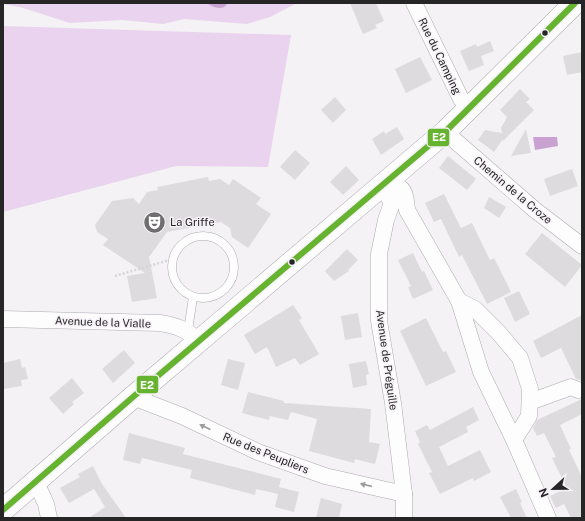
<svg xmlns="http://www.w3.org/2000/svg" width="585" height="521" font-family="'Public Sans',sans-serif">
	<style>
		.green { fill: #e9d3ee }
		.water { fill: #c9a2d2 }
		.building { fill: #dddbdd }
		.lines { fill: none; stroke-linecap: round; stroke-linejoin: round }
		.lane-casing { stroke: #adabae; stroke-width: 9 }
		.street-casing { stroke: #adabae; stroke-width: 17 }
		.secondary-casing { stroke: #adabae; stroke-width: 23 }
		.path { stroke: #d6d5d6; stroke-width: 2.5; stroke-dasharray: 2 2; stroke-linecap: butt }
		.lane { stroke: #fdfdfe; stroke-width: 8 }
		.street { stroke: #fdfdfe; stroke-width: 16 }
		.secondary { stroke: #fdfdfe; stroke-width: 22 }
		.bus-1-casing { stroke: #f5f1f6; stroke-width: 9 }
		.bus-1 { stroke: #65b32e; stroke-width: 6 }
		.oneway { fill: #9d9c9d }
		.bus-dot { fill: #272627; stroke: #f5f1f6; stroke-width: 1.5 }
		.labels { text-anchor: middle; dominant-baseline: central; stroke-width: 3; stroke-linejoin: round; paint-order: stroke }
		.street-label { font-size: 11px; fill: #272627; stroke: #f5f1f6 }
		.poi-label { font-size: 11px; fill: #272627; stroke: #f5f1f6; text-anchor: start }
		.line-badge { stroke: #f5f1f6; stroke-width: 1.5 }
		.badge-label { font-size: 11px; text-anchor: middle; font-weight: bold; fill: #fff }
	</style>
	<rect width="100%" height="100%" fill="#f4f2f5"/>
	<g class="green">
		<polygon points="3,3 297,3 270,17 247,24 184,19 163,24 122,20 70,23 20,7 3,4"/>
		<polygon points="3,26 291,35 268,167 176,166 3,212"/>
	</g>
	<g class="water">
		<path d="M206,3H228C222,12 214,7 206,3Z"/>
		<polygon points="533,137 557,137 558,146 535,150"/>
	</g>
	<g class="building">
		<polygon points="350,3 376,3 384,21 375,25 377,28 363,34"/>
		<polygon points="490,41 494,51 481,56 484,65 469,71 460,51 476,44 477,47"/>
		<polygon points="582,52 582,72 567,75 563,56"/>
		<polygon points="420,57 432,80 406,93 395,69"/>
		<polygon points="520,89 530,99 526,102 534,110 503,141 503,139 494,152 478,140 485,130 502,133 501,128 507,117 500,110"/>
		<polygon points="335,97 346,110 333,123 321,110"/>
		<polygon points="397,127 404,139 381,155 372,139 384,131 385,134"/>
		<polygon points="526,129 531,153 511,156"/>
		<polygon points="295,150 310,163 295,180 280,167"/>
		<polygon points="448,156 476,179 467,190 439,168"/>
		<polygon points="346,166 359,180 343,195 330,182"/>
		<polygon points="572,169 578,186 550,196 544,179"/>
		<polygon points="208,177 209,181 220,179 229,185 233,179 261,198 256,204 271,214 248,248 232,237 230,228 221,222 167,232 149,257 157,298 132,302 127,276 145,273 103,245 108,239 97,232 95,225 112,201 133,198 139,204 147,192 158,190 157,187"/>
		<polygon points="444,194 461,228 472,223 490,260 494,258 511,292 487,304 462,255 459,257 441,219 434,222 425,203"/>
		<polygon points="489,197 506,207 499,218 484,208"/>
		<polygon points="542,233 582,265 565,287 525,254"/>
		<polygon points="347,249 358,260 348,270 349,271 334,281 325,271"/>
		<polygon points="413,253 422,272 424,271 433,290 413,299 408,287 411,286 398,260"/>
		<polygon points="519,291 530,314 515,322 504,298"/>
		<polygon points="293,305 302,318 299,320 319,354 300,365 295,358 276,367 267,347 255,354 244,335"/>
		<polygon points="358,313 362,337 345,340 341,316"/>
		<polygon points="582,315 582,381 576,379 561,348 541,358 533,341"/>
		<polygon points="426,318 443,352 446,351 456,372 426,386 400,331"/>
		<polygon points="124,350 135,363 113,383 102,369"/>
		<polygon points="20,359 22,368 25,367 28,379 21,380 22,386 3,389 3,363"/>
		<polygon points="228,359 245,363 238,390 221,385"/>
		<polygon points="366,361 369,374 366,375 367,385 353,388 349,364"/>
		<polygon points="72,378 84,393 72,402 74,404 63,414 49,398"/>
		<polygon points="248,392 284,401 284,403 371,409 369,442 380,444 375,464 355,459 354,463 309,451 317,419 291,412 288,420 270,416 269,420 242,413"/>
		<polygon points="582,399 582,414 560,425 571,449 569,450 582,477 582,518 571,518 564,504 556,508 550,496 567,488 552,458 556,457 544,433 537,436 533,428 537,420"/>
		<polygon points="473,407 479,420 466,427 468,432 439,447 448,466 480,450 491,472 474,481 473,478 440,494 429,473 432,472 418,444 420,442 415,431 427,425 430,430"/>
		<polygon points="129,433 185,448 183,454 281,479 279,487 299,492 294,512 275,507 278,494 256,489 255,495 190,478 192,470 142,458 140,464 123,460"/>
		<polygon points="93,466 102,484 126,518 89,518 105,507 94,489 69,503 60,488 80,477 78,474"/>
		<polygon points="516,489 522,502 520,503 527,518 511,518 500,497"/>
		<polygon points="321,498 342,504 339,518 316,518"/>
	</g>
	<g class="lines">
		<defs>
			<g id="lane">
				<circle cx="203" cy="267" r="31"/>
				<polyline points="188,331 193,297"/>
			</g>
			<g id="street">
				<polyline points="414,3 461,99 469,108"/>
				<polyline points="446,131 452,138 535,210 582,246"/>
				<polyline points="459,301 475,309 499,333 520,358 530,389 529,416 514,440"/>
				<path d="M3,319L160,323C178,326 185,329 199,341"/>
				<polyline points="133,397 182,416 258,452 325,476 404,494"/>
				<polyline points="530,402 571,387 578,390"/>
				<polyline points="36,482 46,504 49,518"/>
				<path d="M404,518V494L393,403L379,321V254L386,220L392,203L387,194V180C405,188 405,191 407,210L459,301L481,372L514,440L548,518"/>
			</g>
			<polyline id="secondary" points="3,510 133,397 446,131 575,3"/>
		</defs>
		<use href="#lane" class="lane-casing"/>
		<use href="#street" class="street-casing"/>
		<use href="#secondary" class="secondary-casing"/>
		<polyline class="path" points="115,276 173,259"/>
		<use href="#lane" class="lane"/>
		<use href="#street" class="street"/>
		<use href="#secondary" class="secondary"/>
		<defs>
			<polyline id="bus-1" points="3,510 133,397 446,131 575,3"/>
		</defs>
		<use href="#bus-1" class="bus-1-casing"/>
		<use href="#bus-1" class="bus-1"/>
	</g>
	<defs><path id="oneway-solid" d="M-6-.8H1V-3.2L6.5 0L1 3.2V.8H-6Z"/></defs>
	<g class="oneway">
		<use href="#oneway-solid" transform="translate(205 427) rotate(-155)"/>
		<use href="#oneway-solid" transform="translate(366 485) rotate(-167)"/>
	</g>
	<defs>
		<symbol id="theatre-disc" viewBox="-11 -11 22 22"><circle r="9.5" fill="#6f6d6f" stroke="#f5f1f6"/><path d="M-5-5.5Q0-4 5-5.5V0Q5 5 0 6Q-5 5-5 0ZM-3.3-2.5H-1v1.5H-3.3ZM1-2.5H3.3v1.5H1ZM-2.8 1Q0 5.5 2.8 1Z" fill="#fff"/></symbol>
	</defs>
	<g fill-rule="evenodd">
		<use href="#theatre-disc" x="142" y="210" width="25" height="25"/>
	</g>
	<g class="bus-dot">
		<circle cx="545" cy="33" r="3.5"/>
		<circle cx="292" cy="262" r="3.5"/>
	</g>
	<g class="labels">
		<g class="street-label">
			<text transform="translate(440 56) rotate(64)">Rue du Camping</text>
			<text transform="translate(513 190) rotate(40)">Chemin de la Croze</text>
			<text transform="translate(103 322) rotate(2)">Avenue de la Vialle</text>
			<text transform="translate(387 360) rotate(82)">Avenue de Préguille</text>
			<text transform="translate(266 453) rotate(22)">Rue des Peupliers</text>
		</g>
		<g class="poi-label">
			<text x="170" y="222">La Griffe</text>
		</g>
	</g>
	<g class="line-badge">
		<rect x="427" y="128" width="23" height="19" rx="4" fill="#65b32e"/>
		<rect x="136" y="375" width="23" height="19" rx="4" fill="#65b32e"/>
	</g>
	<g class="badge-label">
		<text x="439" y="141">E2</text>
		<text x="147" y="389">E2</text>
	</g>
	<rect width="585" height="521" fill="none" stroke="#272627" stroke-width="8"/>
	<g transform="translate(553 489) rotate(248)" stroke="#f5f1f6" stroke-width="3" paint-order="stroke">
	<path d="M0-3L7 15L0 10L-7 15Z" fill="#272627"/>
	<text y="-6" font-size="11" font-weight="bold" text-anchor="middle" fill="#272627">N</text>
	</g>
</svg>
